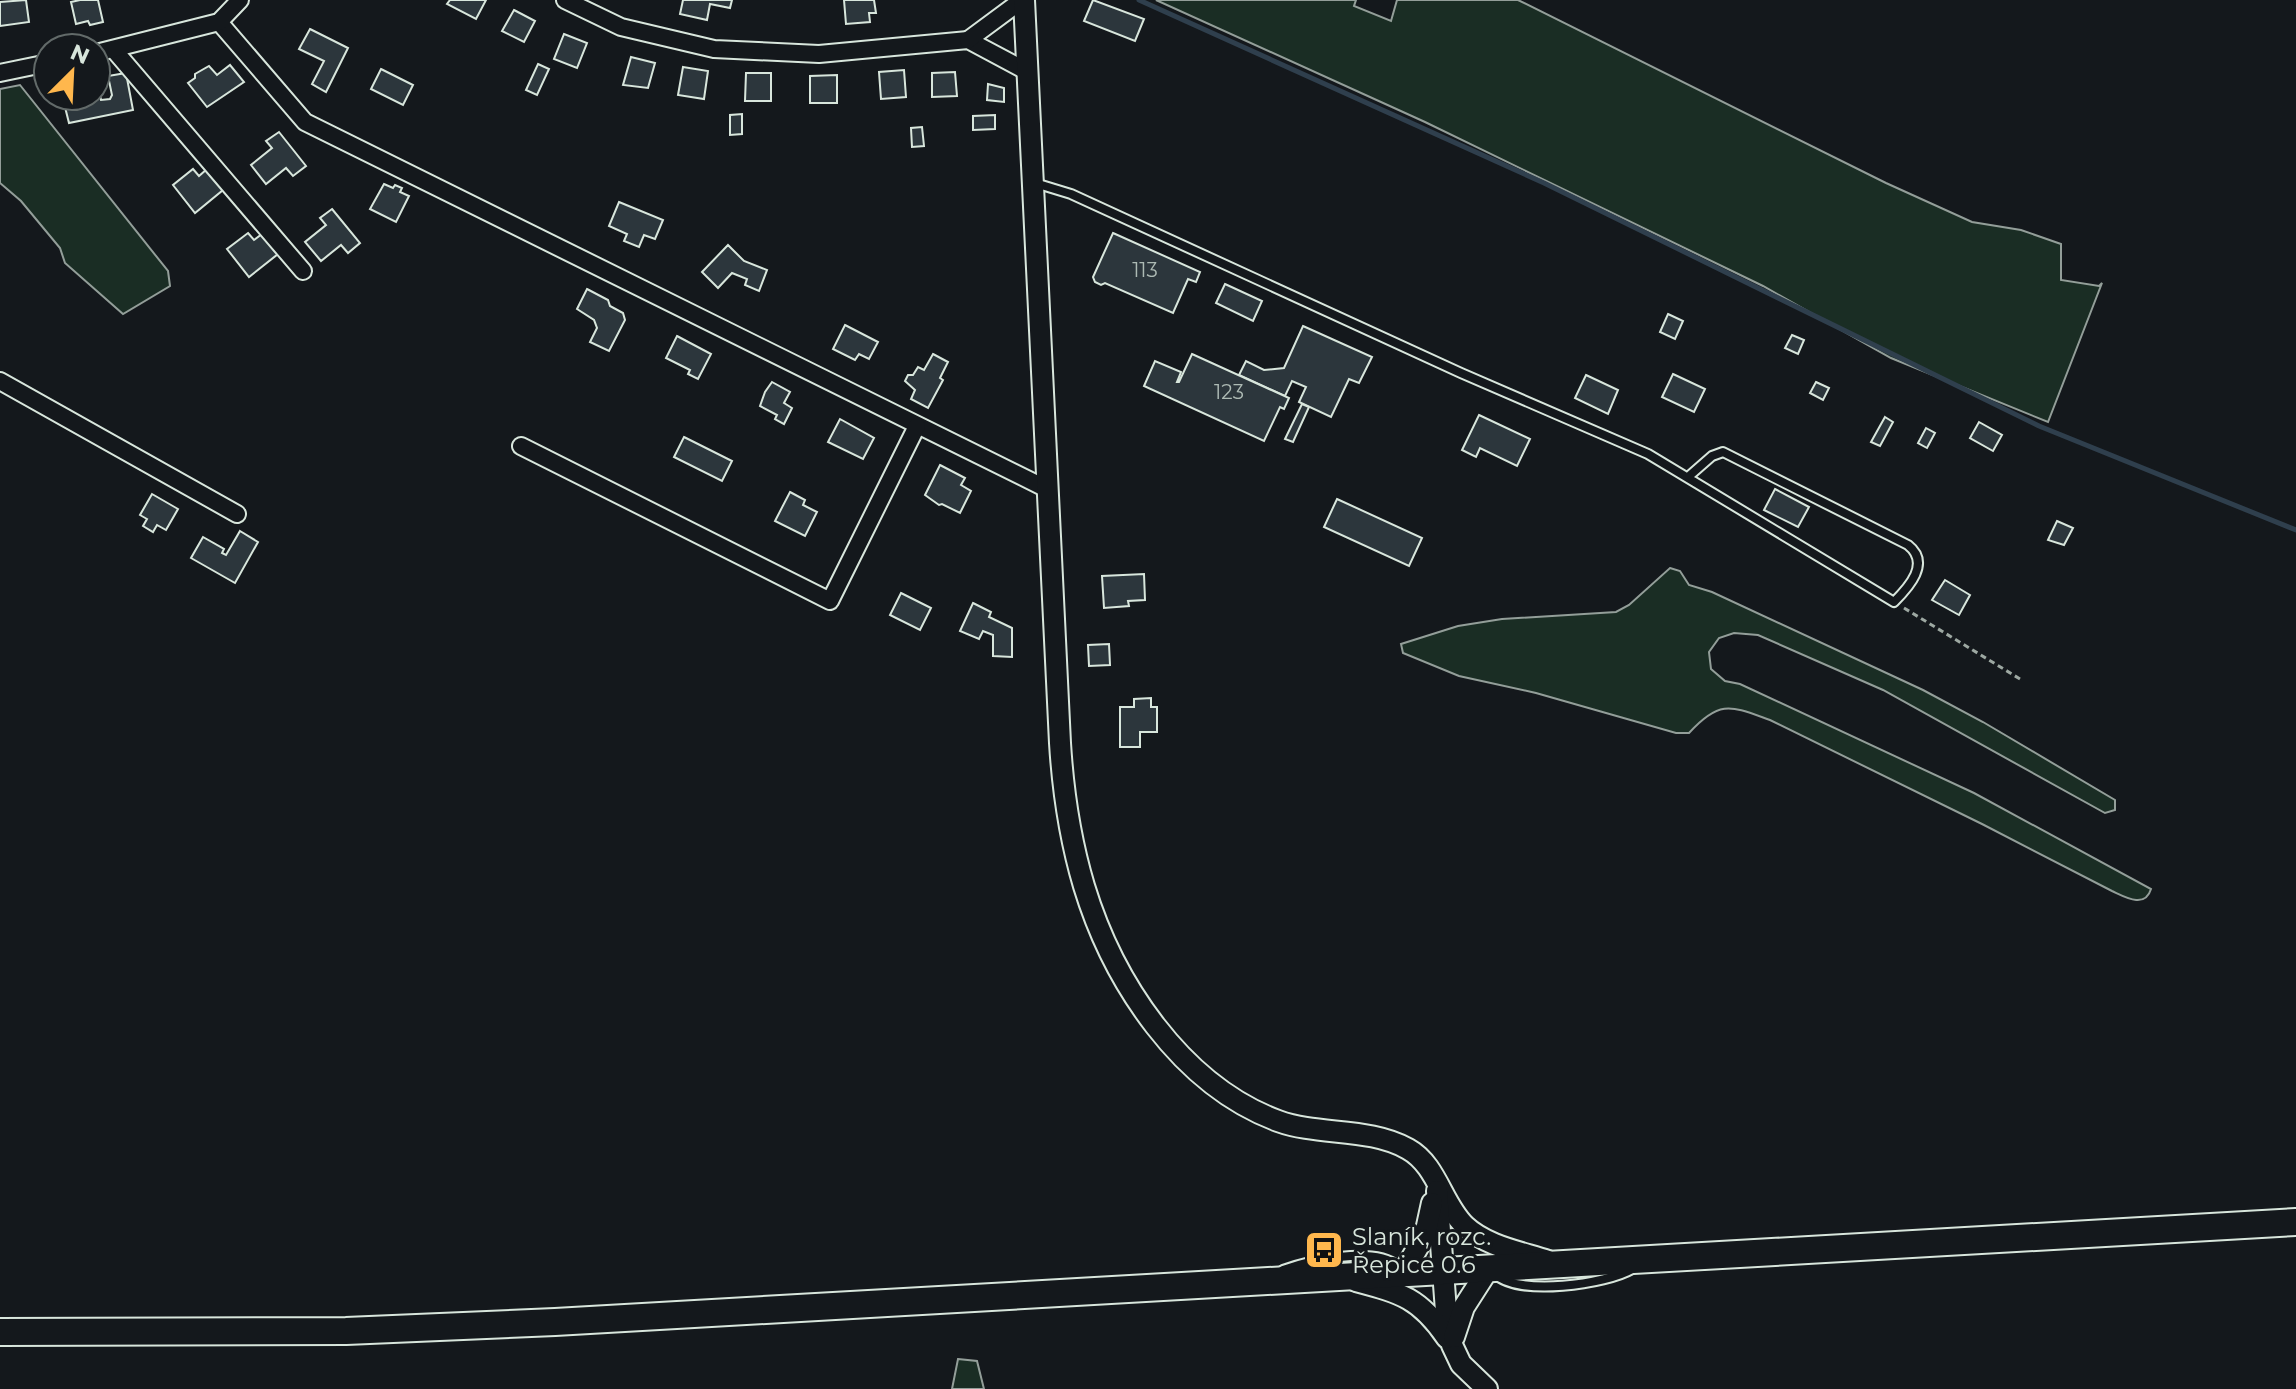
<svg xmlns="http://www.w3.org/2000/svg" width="2296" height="1389" font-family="Montserrat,sans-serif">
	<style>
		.green { fill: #1a2d24; stroke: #939e99; stroke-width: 2 }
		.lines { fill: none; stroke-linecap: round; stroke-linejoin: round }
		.stream { stroke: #2f3f4d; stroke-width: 5 }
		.building { fill: #2c363c; stroke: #d8e6dc; stroke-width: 2 }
		.service-casing { stroke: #d8e6dc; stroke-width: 12 }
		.minor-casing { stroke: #d8e6dc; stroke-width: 20 }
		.tertiary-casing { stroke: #d8e6dc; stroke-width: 24 }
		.primary-casing { stroke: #d8e6dc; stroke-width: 30 }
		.path { stroke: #9da8a2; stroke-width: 3; stroke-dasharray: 6 4; stroke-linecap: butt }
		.service { stroke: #14181c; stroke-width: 8 }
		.minor { stroke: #14181c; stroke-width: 16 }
		.tertiary { stroke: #14181c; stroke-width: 20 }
		.primary { stroke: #14181c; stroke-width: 26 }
		.labels { text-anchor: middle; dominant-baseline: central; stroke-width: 6; stroke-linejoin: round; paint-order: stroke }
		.number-label { font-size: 20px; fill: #adbab4 }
		.poi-label { font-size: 24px; fill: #d8e6dc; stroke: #14181c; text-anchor: start }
	</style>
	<rect width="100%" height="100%" fill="#14181c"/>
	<g class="green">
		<polygon points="1156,0 1356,0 1354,6 1391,21 1397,0 1518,0 1886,183 1972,222 2021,230 2061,244 2061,280 2099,286 2102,283 2048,422 1891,358 1763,286 1425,122"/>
		<polygon points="20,85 168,271 170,286 123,314 65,263 60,248 21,201 0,183 0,89"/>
		<path d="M1670,568L1680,571L1689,585L1712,592L1923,690L1983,722L2115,800V810L2105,813L1883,690L1758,635L1734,633L1719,638L1709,652L1711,669L1725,681L1740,684L1974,793L2151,889C2145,909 2125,897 2112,891L1982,824L1770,720C1731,706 1720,699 1689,733H1676L1536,693L1459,676L1403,653L1401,644L1458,626L1502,619L1616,612L1629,605Z"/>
		<polygon points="958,1359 977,1361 984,1389 952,1389"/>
	</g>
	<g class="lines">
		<polyline class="stream" points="1139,0 1544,183 2039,426 2296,530"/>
	</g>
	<g class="building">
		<polygon points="26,0 29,22 0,26 0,2"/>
		<polygon points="80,0 98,0 103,22 90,25 88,21 76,24 71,2"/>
		<polygon points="450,0 486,0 476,19 447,4"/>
		<polygon points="683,0 732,0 730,8 710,4 707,20 680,14"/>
		<polygon points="844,0 874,0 876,13 869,13 870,22 846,24"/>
		<polygon points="1093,0 1144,19 1135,41 1084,21"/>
		<polygon points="514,10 535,21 524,42 502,31"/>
		<polygon points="310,29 348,48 326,92 312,84 324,61 299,49"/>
		<polygon points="564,34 587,43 577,68 554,59"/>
		<polygon points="631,57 655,63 648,88 623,85"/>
		<polygon points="538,64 549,69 537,95 526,90"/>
		<polygon points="230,65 244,82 207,107 188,83 195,78 195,74 209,66 217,75"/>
		<polygon points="683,67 708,71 704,99 678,95"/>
		<polygon points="381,69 413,85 403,105 371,89"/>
		<polygon points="904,70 906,97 881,99 879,72"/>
		<polygon points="955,72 957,96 932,97 932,73"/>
		<polygon points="126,73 133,110 69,123 65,107 74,106 72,96 96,96 97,83 101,100 110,99 112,95 108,76"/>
		<polygon points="746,73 771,73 771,101 745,101"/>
		<polygon points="837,75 837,103 810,103 810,76"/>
		<polygon points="988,84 1004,88 1004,102 987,100"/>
		<polygon points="742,114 742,134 730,135 730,115"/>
		<polygon points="995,115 995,129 973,130 973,116"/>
		<polygon points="922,127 924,146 912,147 911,128"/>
		<polygon points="279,132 306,166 293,176 286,168 266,184 251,165 272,148 266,141"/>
		<polygon points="193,169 199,176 207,169 223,190 195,213 173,185"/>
		<polygon points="384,184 393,188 395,185 402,188 400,192 409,196 396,222 370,209"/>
		<polygon points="619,202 663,220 655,239 644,235 639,247 624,241 627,234 609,226"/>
		<polygon points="332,209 360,243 348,253 341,245 321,261 305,242 326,225 320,218"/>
		<polygon points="248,233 254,240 262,234 278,254 249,277 227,249"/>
		<polygon points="1113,233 1200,272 1196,282 1188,279 1173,313 1105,283 1101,285 1095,282 1093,277"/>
		<polygon points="728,245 744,261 767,270 759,291 745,285 747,279 732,273 718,288 702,272"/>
		<polygon points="1225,284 1262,301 1253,321 1216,303"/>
		<polygon points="587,289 608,300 610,306 623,313 625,320 609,351 590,342 597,328 594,320 577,309"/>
		<polygon points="1668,314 1683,321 1675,339 1660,332"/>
		<polygon points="845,325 878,342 869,359 859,354 855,360 833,349"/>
		<polygon points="1303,326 1372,357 1359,383 1349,379 1331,417 1299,402 1306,387 1292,381 1285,396 1239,375 1246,361 1264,370 1284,368"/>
		<polygon points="1792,335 1804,340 1798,354 1785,348"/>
		<polygon points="677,336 711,354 698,379 688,374 690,370 666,358"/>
		<polygon points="933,354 948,362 940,378 943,380 928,408 911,399 915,390 905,381 908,375 913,375 918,367 924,370"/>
		<polygon points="1192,354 1289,398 1284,409 1280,407 1264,441 1144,386 1155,361 1181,372 1177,382 1179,382"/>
		<polygon points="1673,374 1705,389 1694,412 1662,397"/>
		<polygon points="1586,375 1618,390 1608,414 1575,398"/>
		<polygon points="772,382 790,392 784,403 792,408 784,424 775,419 777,415 760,406 765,392"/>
		<polygon points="1816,382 1829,388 1823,400 1810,393"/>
		<polygon points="1302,404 1309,407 1293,442 1285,439"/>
		<polygon points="1479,415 1530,439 1517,466 1480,448 1476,457 1462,450"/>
		<polygon points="1885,417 1893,422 1880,446 1871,442"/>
		<polygon points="840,419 874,438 863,459 828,442"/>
		<polygon points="1979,422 2002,435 1993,451 1970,438"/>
		<polygon points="1926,428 1935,433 1927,448 1918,443"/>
		<polygon points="684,437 732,461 722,481 674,457"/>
		<polygon points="940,465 965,478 961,485 971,491 960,513 942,504 939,505 925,495"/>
		<polygon points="1775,489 1809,507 1798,527 1764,510"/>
		<polygon points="790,492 805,500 803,505 817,512 805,536 775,521"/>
		<polygon points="152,494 178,509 166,530 157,525 153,532 143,526 147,519 140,515"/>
		<polygon points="1337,499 1422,538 1409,566 1324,527"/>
		<polygon points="2057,521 2073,528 2064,545 2048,540"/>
		<polygon points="240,531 258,542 235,583 191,558 203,537 224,549 222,553 226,555"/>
		<polygon points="1144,574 1145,600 1128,601 1129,606 1104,608 1102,576"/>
		<polygon points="1945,580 1970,595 1959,615 1932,600"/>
		<polygon points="901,593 931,608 920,630 890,615"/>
		<polygon points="973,603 991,612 989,617 1012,628 1012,657 993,656 993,635 983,631 979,639 960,631"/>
		<polygon points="1109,644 1110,665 1089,666 1088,645"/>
		<polygon points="1151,698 1151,707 1157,707 1157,732 1140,732 1140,747 1120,747 1120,707 1134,707 1134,699"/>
	</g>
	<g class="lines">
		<defs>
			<g id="service">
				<path d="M1035,183L1071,194L1461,373L1648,454L1894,602C1909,587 1931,563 1908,545L1723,452L1712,456L1688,477"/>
				<path d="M1283,1270C1311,1260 1373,1246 1398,1266"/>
				<path d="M1495,1274C1518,1297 1607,1284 1632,1269"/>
			</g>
			<g id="minor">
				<polyline points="565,0 621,27 714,49 819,54 968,40 1028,72"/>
				<polyline points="219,22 305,122 1049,490"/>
				<polyline points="968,40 1022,0"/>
				<polyline points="114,50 303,271"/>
				<polyline points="96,53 219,22 240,0"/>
				<polyline points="0,73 48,63"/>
				<polyline points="0,381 237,514"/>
				<polyline points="521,446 830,601 917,426"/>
			</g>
			<g id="tertiary">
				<path d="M1024,0L1060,743C1063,792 1070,839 1084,886C1113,982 1181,1085 1278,1121C1319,1136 1369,1127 1408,1149C1437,1165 1442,1204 1465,1226C1486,1246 1521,1252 1548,1261"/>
				<polyline points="1437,1191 1446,1311 1452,1345 1461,1364 1487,1389"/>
				<polyline points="1403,1273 1425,1235 1432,1203"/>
				<path d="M1356,1281C1401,1293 1420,1298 1447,1338"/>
				<polyline points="1454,1337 1464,1307 1489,1268"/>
			</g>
			<polyline id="primary" points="0,1332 346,1331 555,1322 2296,1222"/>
		</defs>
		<use href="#service" class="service-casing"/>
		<use href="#minor" class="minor-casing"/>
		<use href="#tertiary" class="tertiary-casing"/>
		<use href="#primary" class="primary-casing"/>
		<polyline class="path" points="1904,608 2020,679"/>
		<use href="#service" class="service"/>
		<use href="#minor" class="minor"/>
		<use href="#tertiary" class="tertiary"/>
		<use href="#primary" class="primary"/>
	</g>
	<defs>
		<symbol id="bus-square" viewBox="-11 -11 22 22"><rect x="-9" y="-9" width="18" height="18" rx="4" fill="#ffb74d" stroke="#14181c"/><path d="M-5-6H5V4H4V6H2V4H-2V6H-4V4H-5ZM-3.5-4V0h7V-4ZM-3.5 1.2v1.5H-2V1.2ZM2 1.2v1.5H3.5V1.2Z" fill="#111"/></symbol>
	</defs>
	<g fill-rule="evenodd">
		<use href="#bus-square" x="1302" y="1228" width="44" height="44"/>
	</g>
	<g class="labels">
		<g class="number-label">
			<text x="1145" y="270">113</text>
			<text x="1229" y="392">123</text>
		</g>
		<g class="poi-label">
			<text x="1352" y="1236">Slaník, rozc.<tspan x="1352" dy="28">Řepice 0.6</tspan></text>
		</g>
	</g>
	<g transform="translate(72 72) rotate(24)"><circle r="38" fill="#14181c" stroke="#626a69" stroke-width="2"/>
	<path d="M0-6L14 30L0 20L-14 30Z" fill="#ffb74d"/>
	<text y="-12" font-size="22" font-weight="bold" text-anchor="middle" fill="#d8e6dc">N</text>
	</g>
</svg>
